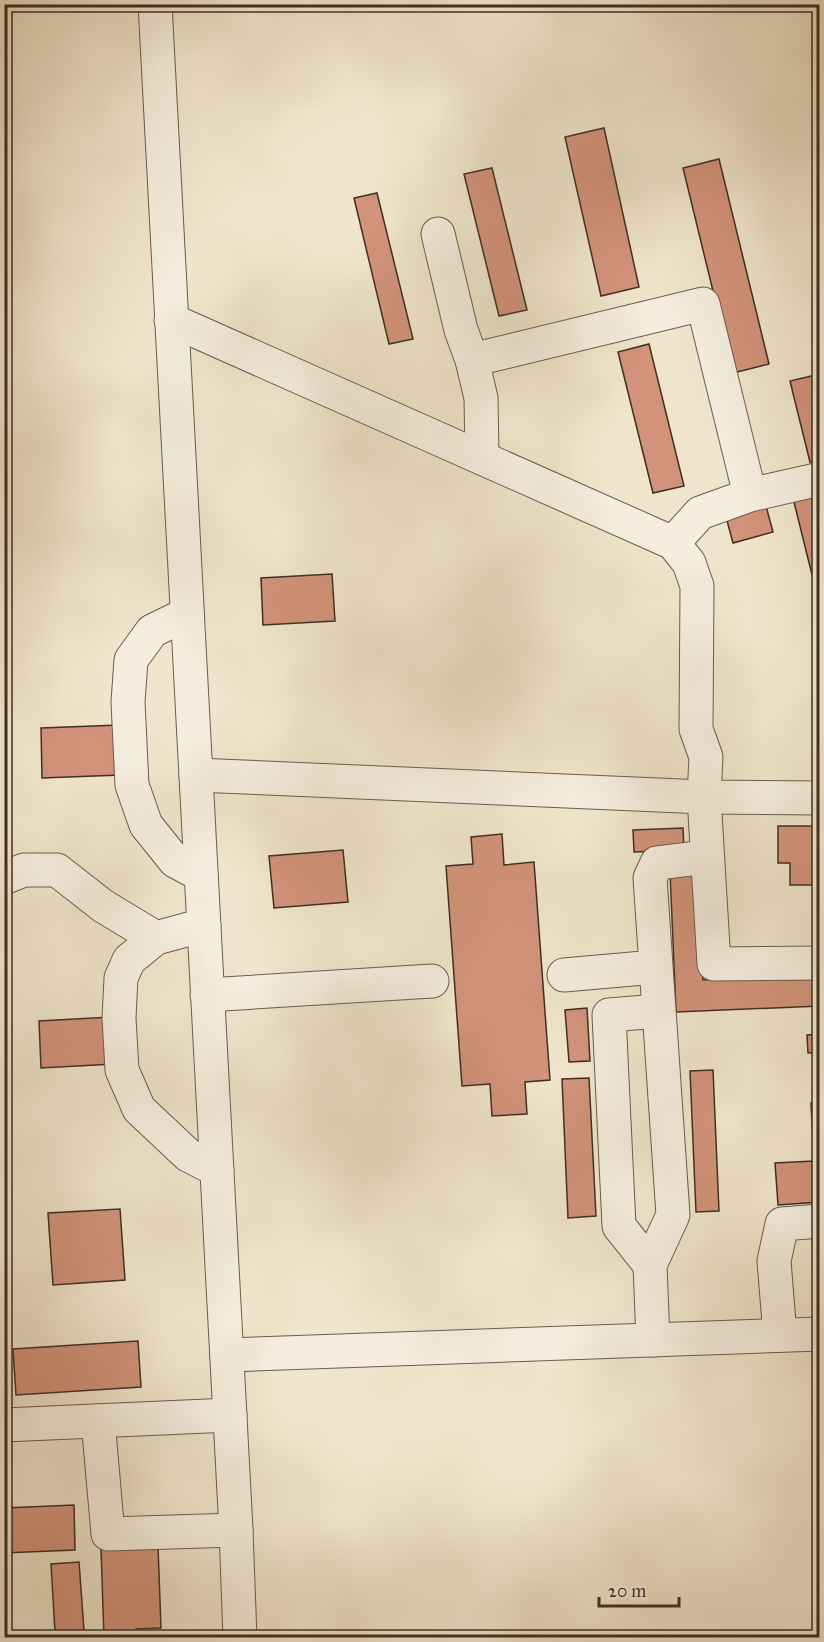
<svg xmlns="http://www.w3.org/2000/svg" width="824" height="1642" font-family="'IM FELL Great Primer',serif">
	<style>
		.building { fill: #d2937a; stroke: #3d2f24; stroke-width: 1.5 }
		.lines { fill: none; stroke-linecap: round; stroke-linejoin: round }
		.minor-casing { stroke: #6a5c4e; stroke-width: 35 }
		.minor { stroke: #f5eede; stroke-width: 33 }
	</style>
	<rect width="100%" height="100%" fill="#f0e5cc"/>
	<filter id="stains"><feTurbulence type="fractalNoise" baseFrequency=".00333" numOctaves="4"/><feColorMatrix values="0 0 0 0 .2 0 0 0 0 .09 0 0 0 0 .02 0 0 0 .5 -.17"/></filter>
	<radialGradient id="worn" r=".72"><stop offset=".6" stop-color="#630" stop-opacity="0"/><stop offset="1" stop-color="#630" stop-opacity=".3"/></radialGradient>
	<g class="building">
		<polygon points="604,128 639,287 601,296 565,137"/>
		<polygon points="719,159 769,364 733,373 683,168"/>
		<polygon points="492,168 527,310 499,316 464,174"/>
		<polygon points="377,193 413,339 389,344 354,198"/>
		<polygon points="649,344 684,486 653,493 618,352"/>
		<polygon points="820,374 820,460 810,462 790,381"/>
		<polygon points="820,487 820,607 792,494"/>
		<polygon points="766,506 773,532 733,543 726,517"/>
		<polygon points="332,574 335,621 263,625 261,578"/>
		<polygon points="119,725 121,775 42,778 41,728"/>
		<polygon points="778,826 820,826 819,885 790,885 790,863 778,863"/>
		<polygon points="683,828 684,850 634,852 633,830"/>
		<polygon points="502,834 504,865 534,862 550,1080 525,1082 527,1114 492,1116 490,1084 462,1086 446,866 473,864 471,837"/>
		<polygon points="343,850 348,902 274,908 269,856"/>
		<polygon points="698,870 703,980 820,975 820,1006 676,1012 670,871"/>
		<polygon points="587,1008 590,1061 569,1062 565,1010"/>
		<polygon points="111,1017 114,1064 41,1068 39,1021"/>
		<polygon points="820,1034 820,1052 808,1053 807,1035"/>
		<polygon points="713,1070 719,1211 696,1212 690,1071"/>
		<polygon points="589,1078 596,1216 568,1218 562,1079"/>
		<polygon points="811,1103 820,1103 820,1202 778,1205 775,1163 814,1161"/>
		<polygon points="120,1209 125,1280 53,1285 48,1213"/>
		<polygon points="138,1341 141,1387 16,1395 13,1349"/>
		<polygon points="74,1505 75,1550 4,1553 4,1508"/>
		<polygon points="158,1546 161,1628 136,1629 136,1638 104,1638 101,1548"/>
		<polygon points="79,1562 84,1630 55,1632 51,1564"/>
	</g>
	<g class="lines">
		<defs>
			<g id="minor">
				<polyline points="155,4 236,1530 240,1638"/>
				<polyline points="438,234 461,330 472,360 481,398 482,458"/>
				<polyline points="171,320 673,543 689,563 697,586 696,729 706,757 704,797 714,964 820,963"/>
				<polyline points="472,360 703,304 750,495"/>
				<polyline points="673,543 700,513 750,495 820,479"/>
				<polyline points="187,614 152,631 131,660 128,702 132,785 146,825 175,861 201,875"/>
				<polyline points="196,775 704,797 820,798"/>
				<polyline points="4,878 24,870 57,870 103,906 156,938"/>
				<polyline points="204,925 156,938 129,960 121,978 119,1018 122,1070 139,1109 188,1155 217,1170"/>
				<polyline points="564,975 655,967"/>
				<polyline points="207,995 432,981"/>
				<polyline points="650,1265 619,1226 609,1015 658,1011"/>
				<polyline points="780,1335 774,1261 782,1224 820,1221"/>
				<polyline points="653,1340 650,1265 673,1215 650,878 657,863 707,857"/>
				<polyline points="227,1355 820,1334"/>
				<polyline points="98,1421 108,1534 236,1530"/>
				<polyline points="4,1425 230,1415"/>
			</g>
		</defs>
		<use href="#minor" class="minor-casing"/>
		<use href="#minor" class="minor"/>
	</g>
	<rect width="824" height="1642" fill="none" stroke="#f0e5cc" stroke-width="24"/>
	<rect x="6" y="6" width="812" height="1630" fill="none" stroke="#3d2f24" stroke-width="3"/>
	<rect x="12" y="12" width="800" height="1618" fill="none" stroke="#3d2f24" stroke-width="1.5"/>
	<path d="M599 1597v9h80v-9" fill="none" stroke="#3d2f24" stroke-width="3"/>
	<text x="608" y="1597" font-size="18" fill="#3d2f24" stroke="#f5eede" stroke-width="4.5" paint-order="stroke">20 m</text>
	<rect width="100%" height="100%" filter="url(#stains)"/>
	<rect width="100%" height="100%" fill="url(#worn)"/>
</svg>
